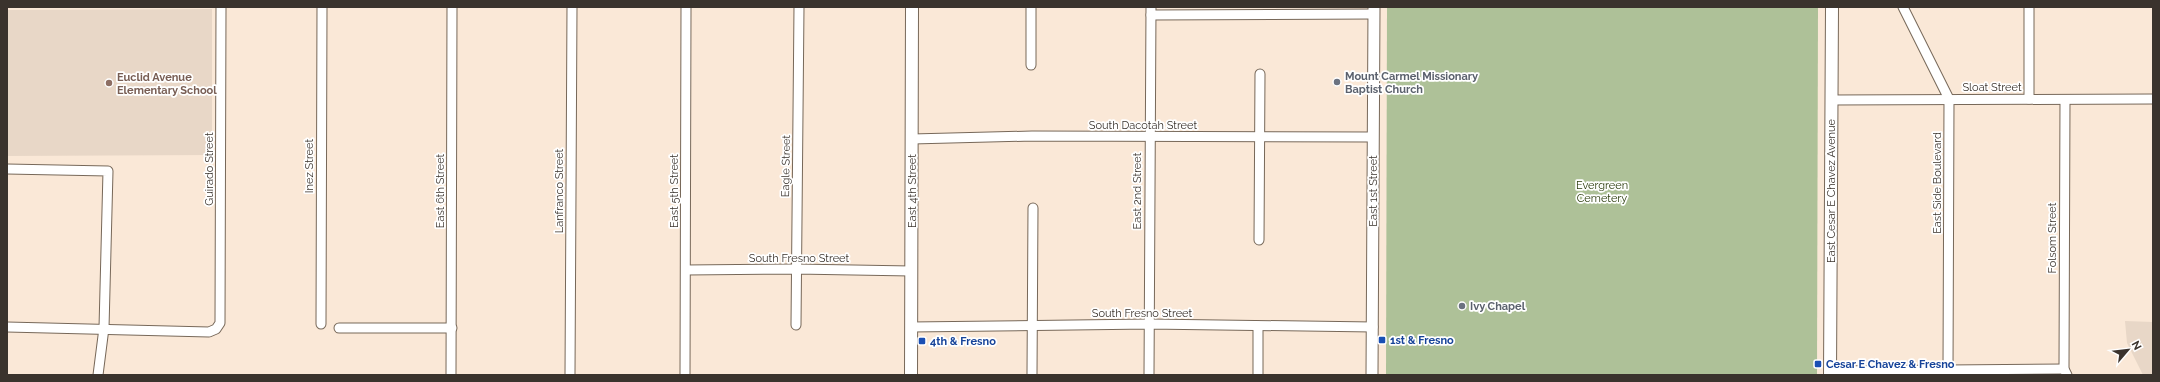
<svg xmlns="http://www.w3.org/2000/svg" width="2160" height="382" font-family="Raleway,sans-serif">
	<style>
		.education { fill: #e8d7c7 }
		.green { fill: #aec198 }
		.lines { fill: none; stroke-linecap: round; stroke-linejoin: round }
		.minor-casing { stroke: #776859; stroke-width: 11 }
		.tertiary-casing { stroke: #776859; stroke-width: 13 }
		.secondary-casing { stroke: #776859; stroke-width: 14 }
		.minor { stroke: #fff; stroke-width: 9 }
		.tertiary { stroke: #fff; stroke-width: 11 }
		.secondary { stroke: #fff; stroke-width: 12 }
		.worship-dot { fill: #6b7280; stroke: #fff; stroke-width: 1.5 }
		.education-dot { fill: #8d6e63; stroke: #fff; stroke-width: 1.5 }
		.transit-dot { fill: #1a4fb4; stroke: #fff; stroke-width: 1.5 }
		.labels { text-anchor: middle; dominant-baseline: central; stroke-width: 3.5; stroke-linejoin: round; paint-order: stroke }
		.worship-label { font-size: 11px; font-weight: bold; fill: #5b616d; stroke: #fff; text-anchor: start }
		.education-label { font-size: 11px; font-weight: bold; fill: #785e54; stroke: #fff; text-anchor: start }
		.street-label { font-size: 11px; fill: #3a332d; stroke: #fff }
		.park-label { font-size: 11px; fill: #2b3c0d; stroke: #fff }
		.transit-label { font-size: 11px; font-weight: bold; fill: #164399; stroke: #fff; text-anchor: start }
	</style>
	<rect width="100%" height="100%" fill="#fae8d7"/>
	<g class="education">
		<polygon points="212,9 212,155 7,156 7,10"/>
		<polygon points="2125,321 2153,322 2153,375 2143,375 2127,343"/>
	</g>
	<polygon class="green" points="1387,7 1818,7 1817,375 1386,375"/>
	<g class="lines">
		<defs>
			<g id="minor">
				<polyline points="1903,7 1949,99 1948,371"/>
				<polyline points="1151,15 1374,14"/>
				<polyline points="1031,65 1031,7"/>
				<polyline points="2029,99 2029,7"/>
				<polyline points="1831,100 2153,99"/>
				<polyline points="2065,100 2064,369 2067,375"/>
				<polyline points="912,139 1032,136 1373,137"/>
				<polyline points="7,169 108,171 104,328 98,375"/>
				<polyline points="1259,240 1260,74"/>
				<polyline points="686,270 796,269 911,271"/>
				<polyline points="321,324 322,7"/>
				<polyline points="796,325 799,7"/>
				<polyline points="7,327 209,332 216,329 220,323 221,7"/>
				<polyline points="911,327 1149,324 1373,327"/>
				<polyline points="339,328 452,328"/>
				<polyline points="1830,371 2064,369"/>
				<polyline points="451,375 452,7"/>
				<polyline points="570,375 572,7"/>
				<polyline points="685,375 686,7"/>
				<polyline points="1032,375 1033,208"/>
				<polyline points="1149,375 1151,7"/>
				<polyline points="1258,375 1258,326"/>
			</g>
			<polyline id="tertiary" points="1372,375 1374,7"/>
			<g id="secondary">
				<polyline points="911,375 912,7"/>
				<polyline points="1830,375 1832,7"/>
			</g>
		</defs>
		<use href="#minor" class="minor-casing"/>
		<use href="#tertiary" class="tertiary-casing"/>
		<use href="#secondary" class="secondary-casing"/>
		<use href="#minor" class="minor"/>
		<use href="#tertiary" class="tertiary"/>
		<use href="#secondary" class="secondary"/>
	</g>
	<g class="worship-dot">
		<circle cx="1337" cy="82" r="4"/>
		<circle cx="1462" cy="306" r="4"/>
	</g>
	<circle class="education-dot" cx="109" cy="83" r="4"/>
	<g class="transit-dot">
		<rect x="1378" y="336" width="8" height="8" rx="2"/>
		<rect x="918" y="337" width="8" height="8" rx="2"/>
		<rect x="1814" y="360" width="8" height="8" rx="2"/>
	</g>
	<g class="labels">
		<g class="worship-label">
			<text x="1345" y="76">Mount Carmel Missionary<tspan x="1345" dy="13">Baptist Church</tspan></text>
			<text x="1470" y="306">Ivy Chapel</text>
		</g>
		<g class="education-label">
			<text x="117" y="77">Euclid Avenue<tspan x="117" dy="13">Elementary School</tspan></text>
		</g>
		<g class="street-label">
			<text x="1992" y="87">Sloat Street</text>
			<text x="1143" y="125">South Dacotah Street</text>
			<text transform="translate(309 166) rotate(-90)">Inez Street</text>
			<text transform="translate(786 166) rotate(-89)">Eagle Street</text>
			<text transform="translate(209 169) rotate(-90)">Guirado Street</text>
			<text transform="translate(1937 183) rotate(-90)">East Side Boulevard</text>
			<text transform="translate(440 191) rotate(-90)">East 6th Street</text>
			<text transform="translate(559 191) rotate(-90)">Lanfranco Street</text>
			<text transform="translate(674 191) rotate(-90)">East 5th Street</text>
			<text transform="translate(912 191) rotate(-90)">East 4th Street</text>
			<text transform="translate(1137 191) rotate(-90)">East 2nd Street</text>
			<text transform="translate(1373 191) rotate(-90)">East 1st Street</text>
			<text transform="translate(1831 191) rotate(-90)">East Cesar E Chavez Avenue</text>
			<text transform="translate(2052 238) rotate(-90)">Folsom Street</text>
			<text x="799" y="258">South Fresno Street</text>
			<text x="1142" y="313">South Fresno Street</text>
		</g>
		<g class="park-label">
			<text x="1602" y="185">Evergreen<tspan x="1602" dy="13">Cemetery</tspan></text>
		</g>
		<g class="transit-label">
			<text x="1390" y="340">1st &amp; Fresno</text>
			<text x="930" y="341">4th &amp; Fresno</text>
			<text x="1826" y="364">Cesar E Chavez &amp; Fresno</text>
		</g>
	</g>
	<rect width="2160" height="382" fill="none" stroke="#3a332d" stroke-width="16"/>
	<g transform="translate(2128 350) rotate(62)" stroke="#ffffff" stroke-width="3" paint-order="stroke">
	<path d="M0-3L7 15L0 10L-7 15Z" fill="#3a332d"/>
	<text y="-6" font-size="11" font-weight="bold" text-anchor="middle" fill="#3a332d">N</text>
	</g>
</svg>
